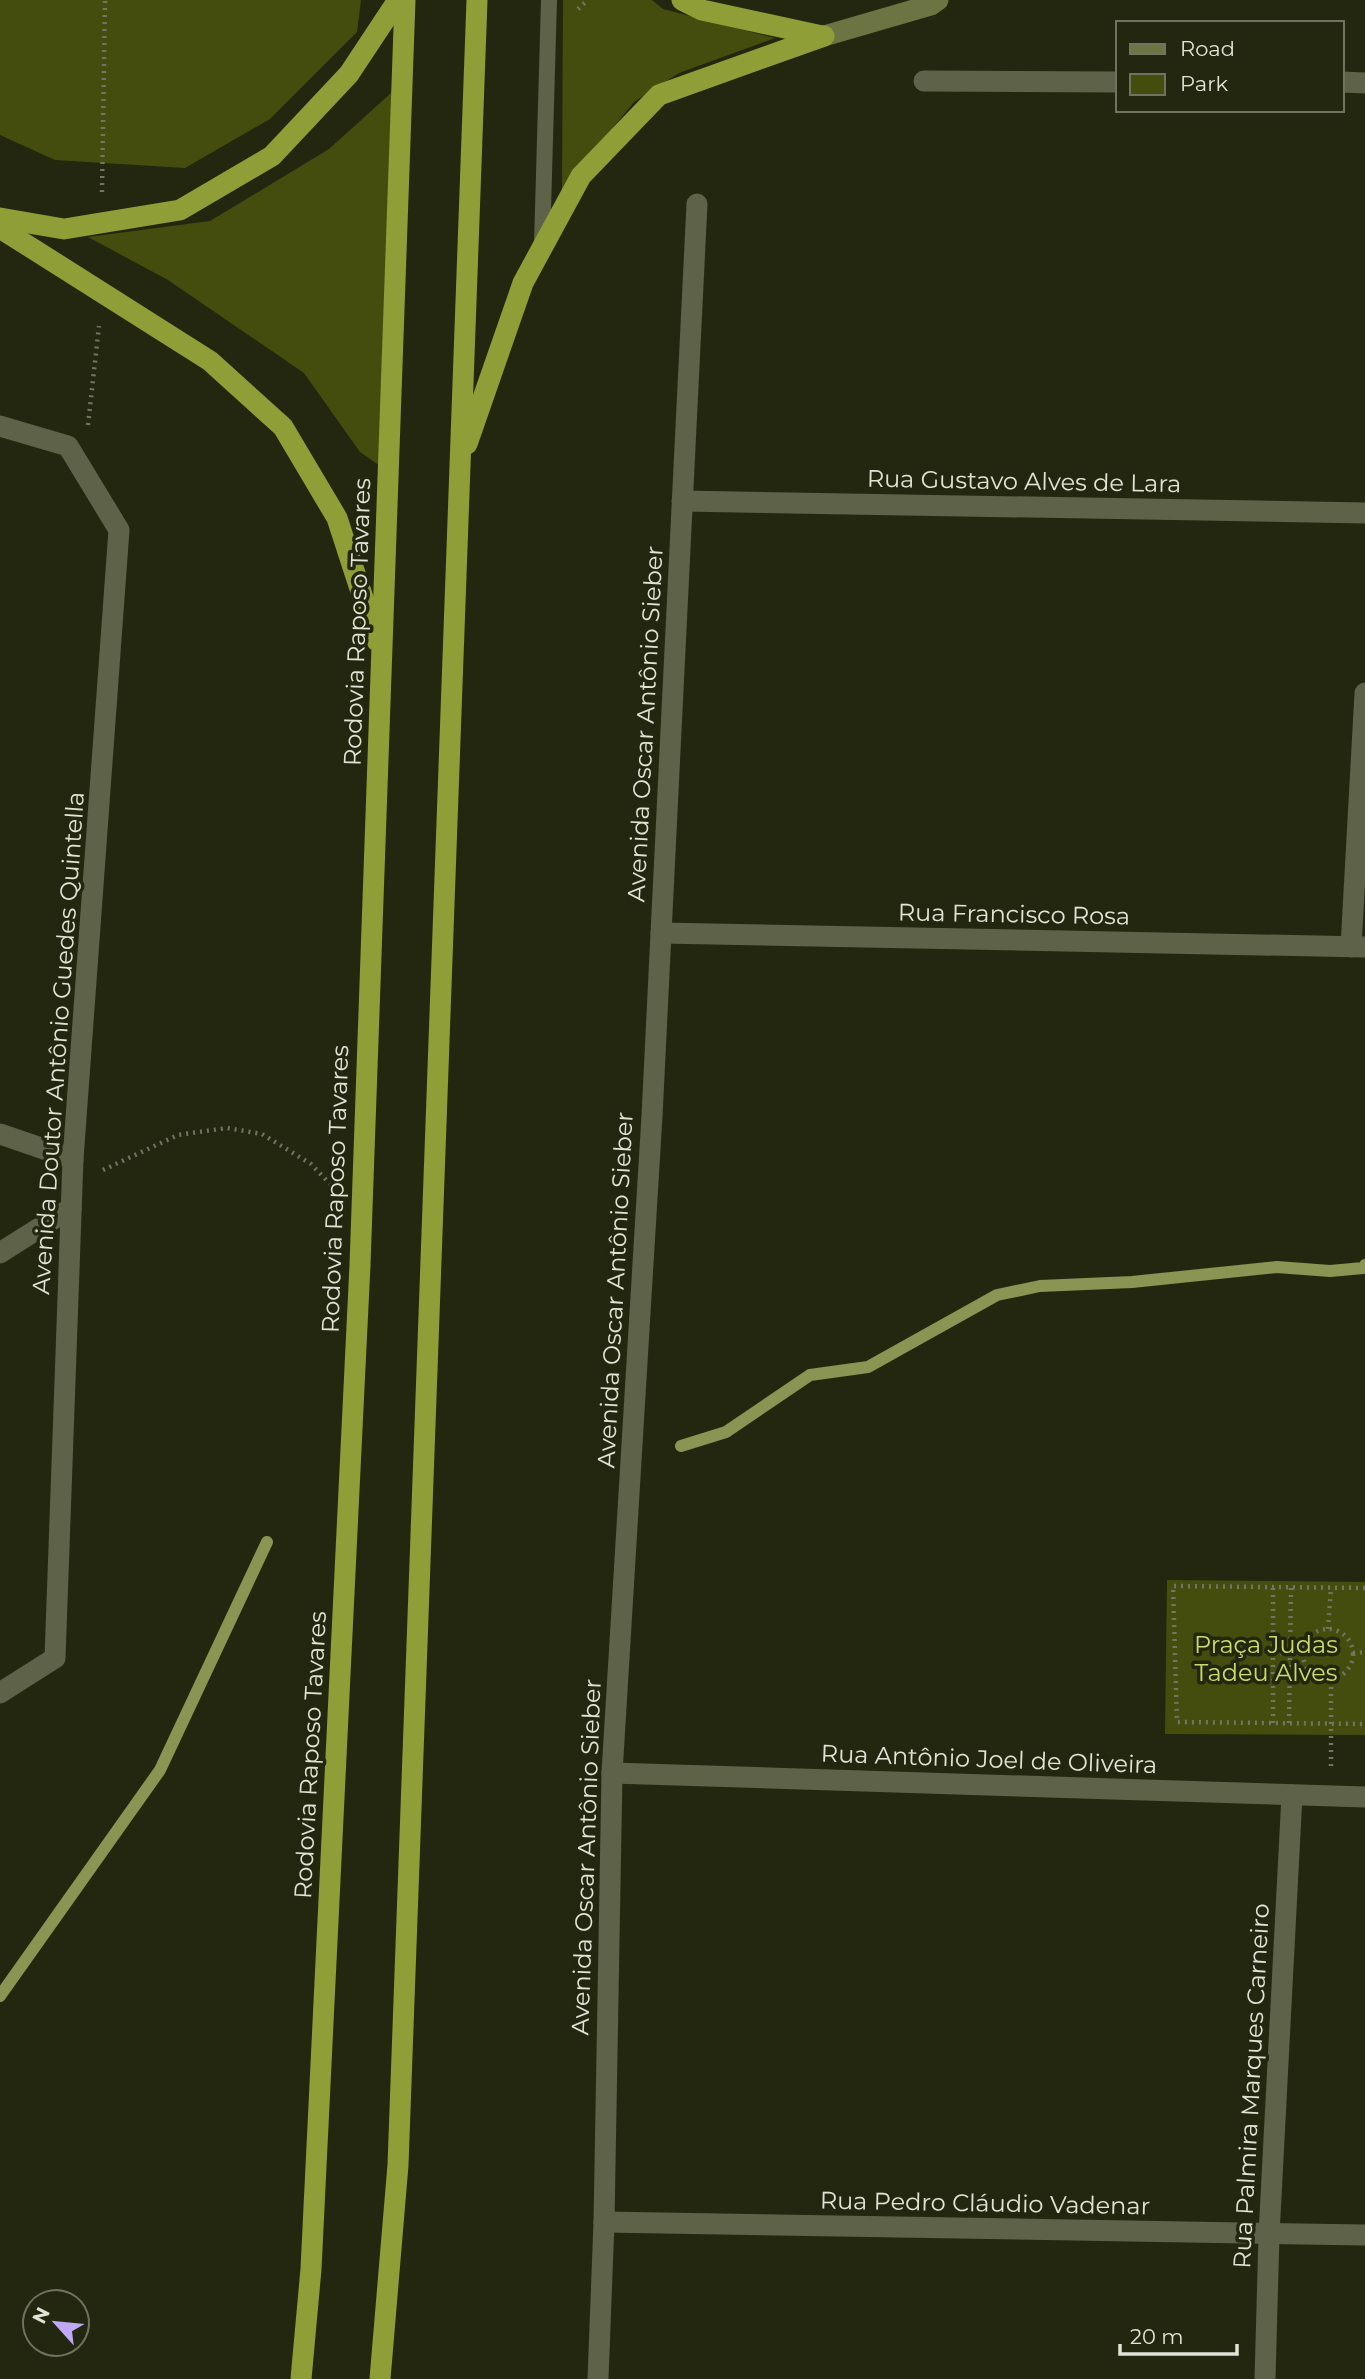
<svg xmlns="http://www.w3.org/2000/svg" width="1365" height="2379" font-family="Montserrat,sans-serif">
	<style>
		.green { fill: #454d0e }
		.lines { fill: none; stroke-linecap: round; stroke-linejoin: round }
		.stream { stroke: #8a9453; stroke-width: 12 }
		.path { stroke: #717561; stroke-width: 4.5; stroke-dasharray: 2 5; stroke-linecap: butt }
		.lane { stroke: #5d6248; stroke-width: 16 }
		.street { stroke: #5d6248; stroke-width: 21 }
		.secondary { stroke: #6c7443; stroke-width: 21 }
		.highway { stroke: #909e38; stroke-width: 21 }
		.labels { text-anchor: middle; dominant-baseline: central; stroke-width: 7; stroke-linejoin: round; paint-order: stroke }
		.street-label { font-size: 24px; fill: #e1e4d5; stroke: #232710 }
		.park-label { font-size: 24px; fill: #c9db6c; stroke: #232710 }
	</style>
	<rect width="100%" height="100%" fill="#232710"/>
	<g class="green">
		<polygon points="0,0 361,0 357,32 270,119 185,168 55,160 0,135"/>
		<polygon points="563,0 652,0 663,9 775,38 679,73 634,102 562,190"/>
		<polygon points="400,85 386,470 360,452 304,373 168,280 88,237 210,221 329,149"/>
		<polygon points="1167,1580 1365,1582 1365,1735 1165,1734"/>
	</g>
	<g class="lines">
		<g class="stream">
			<polyline points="681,1446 726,1432 810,1375 868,1367 997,1295 1040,1286 1132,1282 1277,1267 1330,1271 1363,1268 1365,1265"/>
			<polyline points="0,1996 160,1770 267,1542"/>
		</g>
		<g class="path">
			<polyline points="578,9 588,0"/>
			<polyline points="102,192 105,0"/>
			<polyline points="88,425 99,326"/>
			<polyline points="103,1170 178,1135 227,1128 262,1134 311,1164 331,1185"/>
			<polyline points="1365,1588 1173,1586 1177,1722 1365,1724"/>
			<circle cx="1328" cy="1654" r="25"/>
			<polyline points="1328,1629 1331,1588"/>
			<polyline points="1273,1653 1303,1653"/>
			<polyline points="1353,1653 1365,1652"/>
			<polyline points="1331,1680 1331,1767"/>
			<polyline points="1273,1723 1273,1587"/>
			<polyline points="1289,1723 1291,1587"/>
		</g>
		<polyline class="lane" points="542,244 549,0"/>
		<g class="street">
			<polyline points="924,81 1118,82"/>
			<polyline points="1342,82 1365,83"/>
			<polyline points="0,426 68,446 119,530 73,1159 55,1658 0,1693"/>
			<polyline points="682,501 1365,513"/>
			<polyline points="661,933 1365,947"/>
			<polyline points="1351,947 1365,693"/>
			<polyline points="0,1134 73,1159"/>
			<polyline points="0,1253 71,1208"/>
			<polyline points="612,1773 1365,1797"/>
			<polyline points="604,2222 1365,2235"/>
			<polyline points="598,2379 604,2222 612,1773 652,1116 697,204"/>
			<polyline points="1265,2379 1269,2235 1292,1795"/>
		</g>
		<polyline class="secondary" points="824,36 931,5 938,0"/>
		<g class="highway">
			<polyline points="682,0 702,10 822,36"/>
			<polyline points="0,218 64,229 180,210 272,156 349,74 398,0"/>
			<polyline points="0,228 210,361 283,427 337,518 377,641"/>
			<polyline points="467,444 523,283 581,176 659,95 824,36"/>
			<polyline points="301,2379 311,2269 360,1265 405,0"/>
			<polyline points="380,2379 398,2165 477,0"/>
		</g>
	</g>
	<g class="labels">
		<g class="street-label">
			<text transform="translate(1024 481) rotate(1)">Rua Gustavo Alves de Lara</text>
			<text transform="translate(357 622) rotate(-88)">Rodovia Raposo Tavares</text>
			<text transform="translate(645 724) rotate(-87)">Avenida Oscar Antônio Sieber</text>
			<text transform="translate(1014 914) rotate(1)">Rua Francisco Rosa</text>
			<text transform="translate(58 1043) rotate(-86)">Avenida Doutor Antônio Guedes Quintella</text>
			<text transform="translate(335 1189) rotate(-88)">Rodovia Raposo Tavares</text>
			<text transform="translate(615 1290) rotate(-87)">Avenida Oscar Antônio Sieber</text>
			<text transform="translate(310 1755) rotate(-87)">Rodovia Raposo Tavares</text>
			<text transform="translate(989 1759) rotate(2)">Rua Antônio Joel de Oliveira</text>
			<text transform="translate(586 1857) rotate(-88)">Avenida Oscar Antônio Sieber</text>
			<text transform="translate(1251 2086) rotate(-87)">Rua Palmira Marques Carneiro</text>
			<text transform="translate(985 2203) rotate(1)">Rua Pedro Cláudio Vadenar</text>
		</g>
		<g class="park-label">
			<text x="1266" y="1644">Praça Judas<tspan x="1266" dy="28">Tadeu Alves</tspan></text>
		</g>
	</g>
	<rect x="1116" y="21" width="228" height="91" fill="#232710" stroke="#6f735f" stroke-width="2"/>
	<rect x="1130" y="44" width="35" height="10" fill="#6c7443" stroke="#6f735f" stroke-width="2"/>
	<text x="1180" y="56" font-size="21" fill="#e1e4d5">Road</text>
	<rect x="1130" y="74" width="35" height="21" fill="#454d0e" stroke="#6f735f" stroke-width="2"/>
	<text x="1180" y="91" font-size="21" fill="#e1e4d5">Park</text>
	<g transform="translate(56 2323) rotate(297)"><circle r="33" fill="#232710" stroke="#6f735f" stroke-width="2"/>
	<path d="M0-5L12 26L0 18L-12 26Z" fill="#bfa8f4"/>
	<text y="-10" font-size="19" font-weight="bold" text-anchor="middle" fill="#e1e4d5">N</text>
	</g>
	<path d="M1120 2344v10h117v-10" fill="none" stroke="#e1e4d5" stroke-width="3.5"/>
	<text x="1130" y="2344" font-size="21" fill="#e1e4d5" stroke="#232710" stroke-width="5" paint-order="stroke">20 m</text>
</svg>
